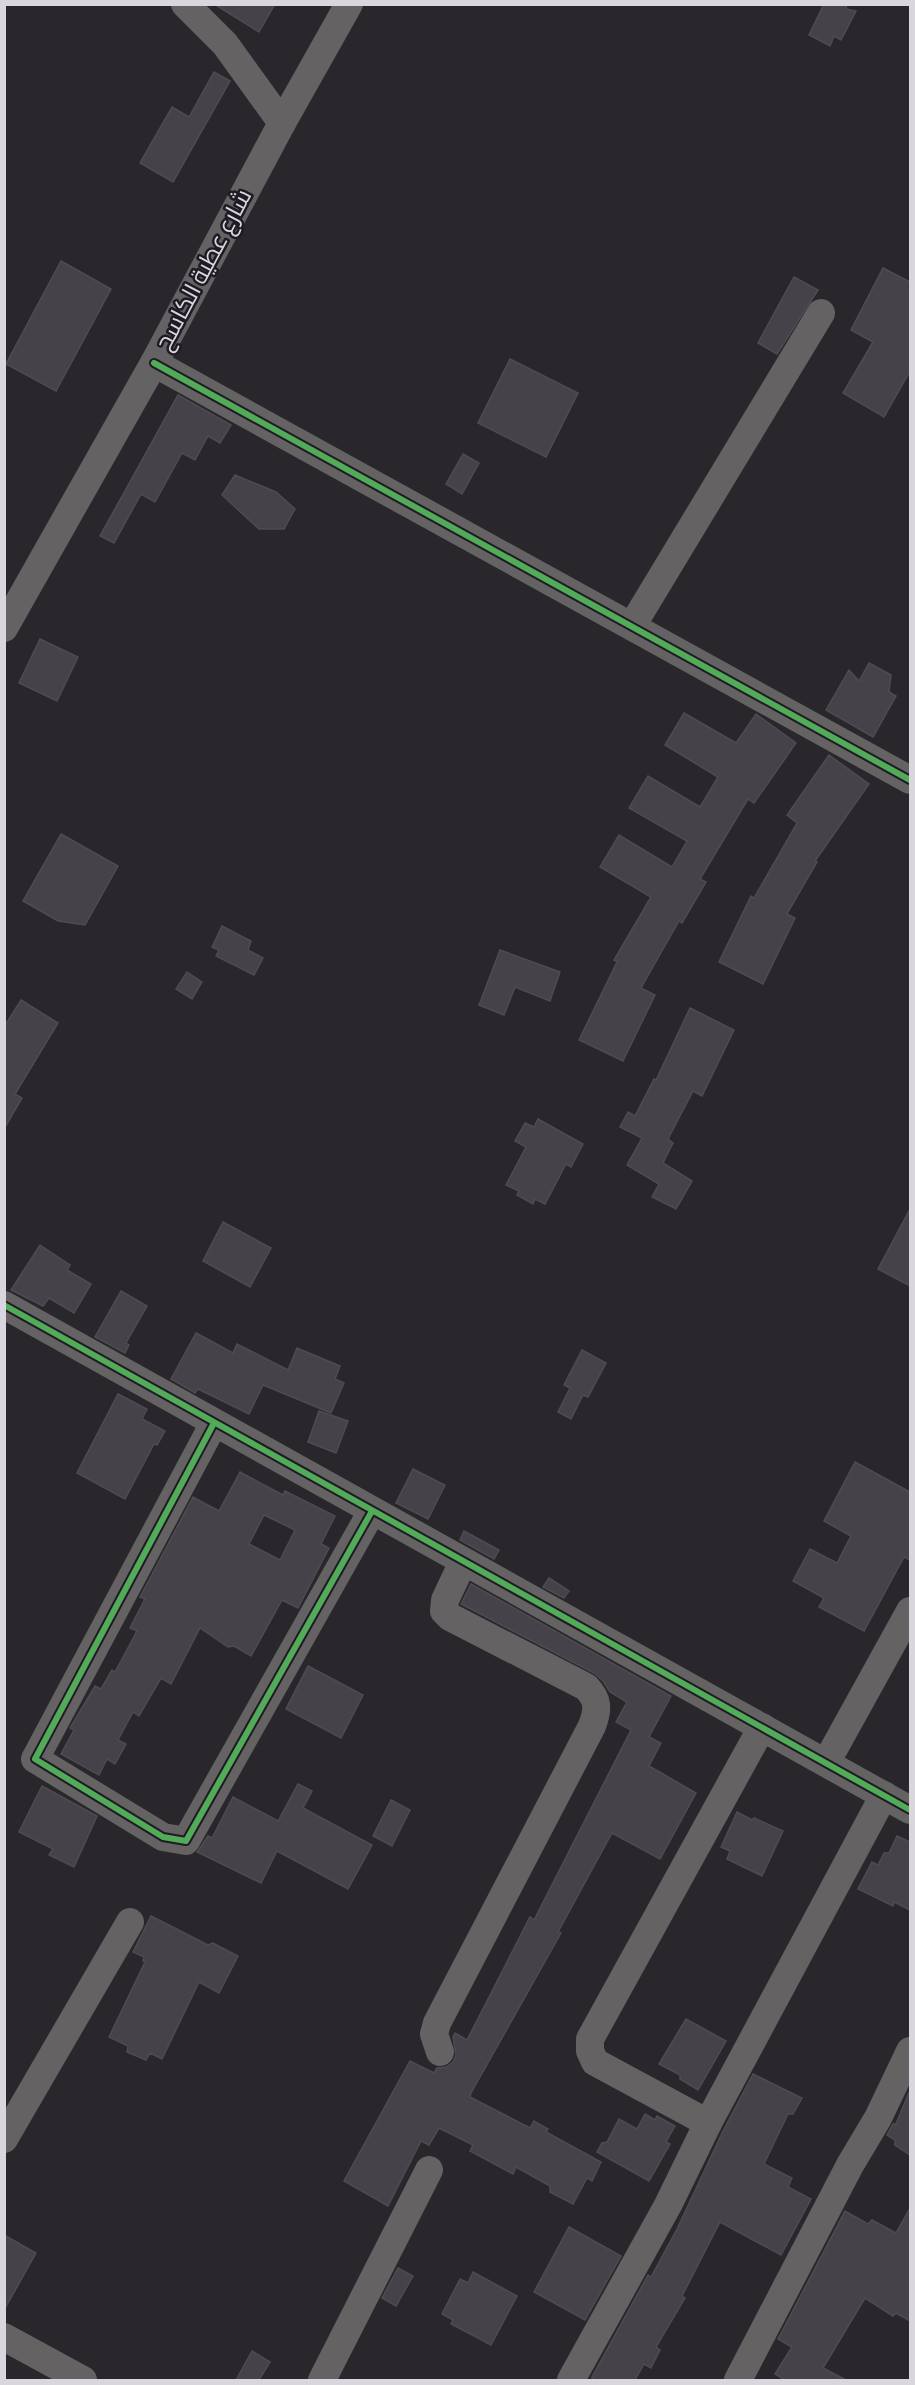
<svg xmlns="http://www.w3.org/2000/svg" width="915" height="2385" font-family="'Alegreya Sans',Cairo,sans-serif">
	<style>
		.building { fill: #464249; stroke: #4e4b51; stroke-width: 1.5; fill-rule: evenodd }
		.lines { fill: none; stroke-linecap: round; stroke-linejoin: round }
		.minor { stroke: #646262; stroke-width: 28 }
		.cycleway-casing { stroke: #1f1a24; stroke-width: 10 }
		.cycleway { stroke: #51ab58; stroke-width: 6 }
		.labels { text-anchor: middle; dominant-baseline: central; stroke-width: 5; stroke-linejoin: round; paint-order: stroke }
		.street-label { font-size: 24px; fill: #dad6dd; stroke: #1f1a24 }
	</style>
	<rect width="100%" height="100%" fill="#29262c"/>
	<g class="building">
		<polygon points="214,4 275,4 259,32"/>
		<polygon points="824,4 847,4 846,9 856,11 841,40 834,36 830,46 809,35"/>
		<polygon points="214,72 230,81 173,182 140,163 172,107 189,117"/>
		<polygon points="61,261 111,289 56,391 6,364"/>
		<polygon points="883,268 910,282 910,371 884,417 843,393 873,342 851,330"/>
		<polygon points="794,277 818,290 777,354 758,343"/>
		<polygon points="510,359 578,393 546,457 478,423"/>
		<polygon points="178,395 231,425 220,443 208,436 195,460 182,453 155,502 141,494 114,543 100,536"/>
		<polygon points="463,454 479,463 462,494 446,484"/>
		<polygon points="235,475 276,492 295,509 284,529 259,529 222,495"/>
		<polygon points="40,639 78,657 57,701 19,683"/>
		<polygon points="869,663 891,675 889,692 896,696 873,737 826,710 849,670 859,681"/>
		<polygon points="684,713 736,743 756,714 796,743 754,803 748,799 700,879 706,882 682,923 679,921 641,988 655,995 623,1061 579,1040 617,962 614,960 651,897 600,867 619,835 672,867 687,841 629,808 648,776 700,807 718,777 665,745"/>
		<polygon points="829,755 869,784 815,861 817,862 787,914 795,918 763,984 719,962 751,896 754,898 797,823 787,815"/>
		<polygon points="61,834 118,866 85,925 58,921 23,901"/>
		<polygon points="222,926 251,941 248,950 263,958 254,975 216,956 219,950 212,947"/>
		<polygon points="500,950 560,972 550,1001 515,987 504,1015 479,1005"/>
		<polygon points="187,972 202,982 192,999 176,989"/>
		<polygon points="21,1000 58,1023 15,1094 22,1098 4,1129 4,1027"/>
		<polygon points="690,1008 734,1030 702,1096 693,1091 668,1139 673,1143 663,1163 692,1181 676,1209 652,1197 659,1184 627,1165 642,1138 620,1127 628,1112 635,1116 654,1079 656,1080"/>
		<polygon points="538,1119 583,1144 571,1167 566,1164 545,1204 535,1199 533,1204 517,1195 519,1191 506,1185 526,1147 515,1141 525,1123 534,1127"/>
		<polygon points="910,1209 910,1286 878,1269"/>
		<polygon points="223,1222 271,1248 250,1287 203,1261"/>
		<polygon points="40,1245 70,1265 67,1270 91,1284 74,1313 49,1298 43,1306 11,1290"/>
		<polygon points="121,1291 147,1306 126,1343 129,1345 125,1353 95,1337"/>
		<polygon points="196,1333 233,1353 237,1344 288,1370 297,1348 340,1366 335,1379 344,1383 331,1413 263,1385 249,1414 198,1389 195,1393 171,1379"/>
		<polygon points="582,1350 606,1363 588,1397 583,1395 571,1419 558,1412 570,1388 564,1385"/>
		<polygon points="118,1394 147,1409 142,1419 165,1431 157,1445 154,1444 125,1499 77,1473"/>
		<polygon points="319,1411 348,1421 336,1453 308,1442"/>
		<polygon points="855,1462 910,1492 910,1560 904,1557 864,1631 819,1607 824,1598 793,1581 810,1549 837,1563 851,1536 824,1521"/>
		<polygon points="413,1469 445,1485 428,1519 396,1503"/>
		<path d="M240,1472L283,1495L285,1491L335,1516L321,1544L329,1548L298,1608L282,1600L251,1656L234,1646L228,1647L200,1628L171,1684L161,1678L139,1716L133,1712L118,1740L126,1744L115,1764L107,1759L99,1775L61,1754L74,1730L70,1728L95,1686L101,1689L112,1670L115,1672L137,1631L130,1628L145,1599L140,1597L193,1497L219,1511ZM264,1515L295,1530L280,1560L249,1544Z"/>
		<polygon points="464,1531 499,1550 494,1559 460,1540"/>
		<polygon points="549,1578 569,1591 564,1598 543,1587"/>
		<polygon points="471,1584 671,1696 649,1737 661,1743 649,1766 696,1793 660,1859 612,1833 558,1932 561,1933 471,2093 470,2097 530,2128 534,2121 548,2129 546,2132 601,2162 592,2181 587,2178 573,2204 550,2192 550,2186 516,2167 513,2174 470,2151 473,2145 439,2128 429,2145 421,2141 388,2206 344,2181 410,2061 434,2073 437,2068 446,2067 453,2062 456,2055 453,2037 455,2033 467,2040 530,1917 534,1920 631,1730 616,1722 627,1702 610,1692 603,1681 594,1673 461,1604"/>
		<polygon points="308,1666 363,1695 341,1738 286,1709"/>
		<polygon points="298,1784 312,1791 303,1808 372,1845 348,1889 277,1851 261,1883 197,1852 208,1836 212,1838 233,1797 278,1821"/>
		<polygon points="42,1786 97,1816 74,1867 49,1855 53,1849 19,1832"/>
		<polygon points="391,1800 410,1810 392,1846 373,1836"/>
		<polygon points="737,1812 752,1820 754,1818 783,1831 762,1876 727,1859 730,1851 721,1847"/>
		<polygon points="897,1836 910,1842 910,1910 894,1902 893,1906 858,1889 872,1862 878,1865 884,1853 889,1853"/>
		<polygon points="151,1916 208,1945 213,1943 238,1956 219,1993 199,1982 162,2059 150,2053 146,2060 127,2052 128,2046 109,2037 145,1962 143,1961 144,1957 133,1952"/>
		<polygon points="686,2019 726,2041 698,2090 680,2079 680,2075 659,2064"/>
		<polygon points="753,2074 802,2098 793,2114 788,2114 764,2164 792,2178 788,2187 811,2199 781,2255 720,2222 682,2296 685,2298 656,2347 660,2350 651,2368 644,2364 635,2380 592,2380 592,2377 648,2275 651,2277 677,2229 723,2131"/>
		<polygon points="910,2090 910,2155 895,2145 895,2140 887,2135 893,2124 896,2124"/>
		<polygon points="645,2114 655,2120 657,2116 675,2126 666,2142 670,2144 649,2181 597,2152 602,2143 607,2142 619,2119 637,2129"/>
		<polygon points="910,2208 910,2321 896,2313 893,2316 865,2298 823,2368 846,2380 785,2380 775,2374 792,2347 778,2339 845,2211 868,2224 872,2220 896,2233"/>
		<polygon points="569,2227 621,2256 585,2320 534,2292"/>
		<polygon points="4,2235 36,2253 4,2310"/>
		<polygon points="398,2268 413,2276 396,2306 382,2298"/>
		<polygon points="473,2272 517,2296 491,2345 451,2324 453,2320 442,2314 460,2279 468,2283"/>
		<polygon points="252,2351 270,2362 259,2380 236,2380"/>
	</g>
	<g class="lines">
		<g class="minor">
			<polyline points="185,4 225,44 282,123"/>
			<polyline points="154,363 910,780"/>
			<polyline points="632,626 821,313"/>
			<polyline points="4,628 154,363 282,123 349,4"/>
			<polyline points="4,1305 910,1810"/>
			<polyline points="214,1423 35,1759 163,1837 186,1841 372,1511"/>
			<polyline points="826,1763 910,1611"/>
			<path d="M440,2052L434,2034L437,2023L592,1726C598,1710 599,1700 586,1687L450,1617L444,1611L445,1600L463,1562"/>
			<polyline points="708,2123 595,2062 590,2051 590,2039 762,1727"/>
			<polyline points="4,2139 130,1922"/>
			<polyline points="4,2337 83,2380"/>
			<polyline points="322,2380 429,2170"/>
			<polyline points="571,2380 668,2205 708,2123 884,1795"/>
			<polyline points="738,2380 850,2165 878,2118 910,2051"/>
		</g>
		<defs>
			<g id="cycleway">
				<polyline points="154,363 910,780"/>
				<polyline points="4,1305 910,1810"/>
				<polyline points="214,1423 35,1759 163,1837 186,1841 372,1511"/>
			</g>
		</defs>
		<use href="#cycleway" class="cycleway-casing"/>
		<use href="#cycleway" class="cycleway"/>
	</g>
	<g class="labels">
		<g class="street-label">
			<text transform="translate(204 270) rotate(-62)">شارع عطية الكاسح</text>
		</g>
	</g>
	<rect width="915" height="2385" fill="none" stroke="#dad6dd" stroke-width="12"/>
</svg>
